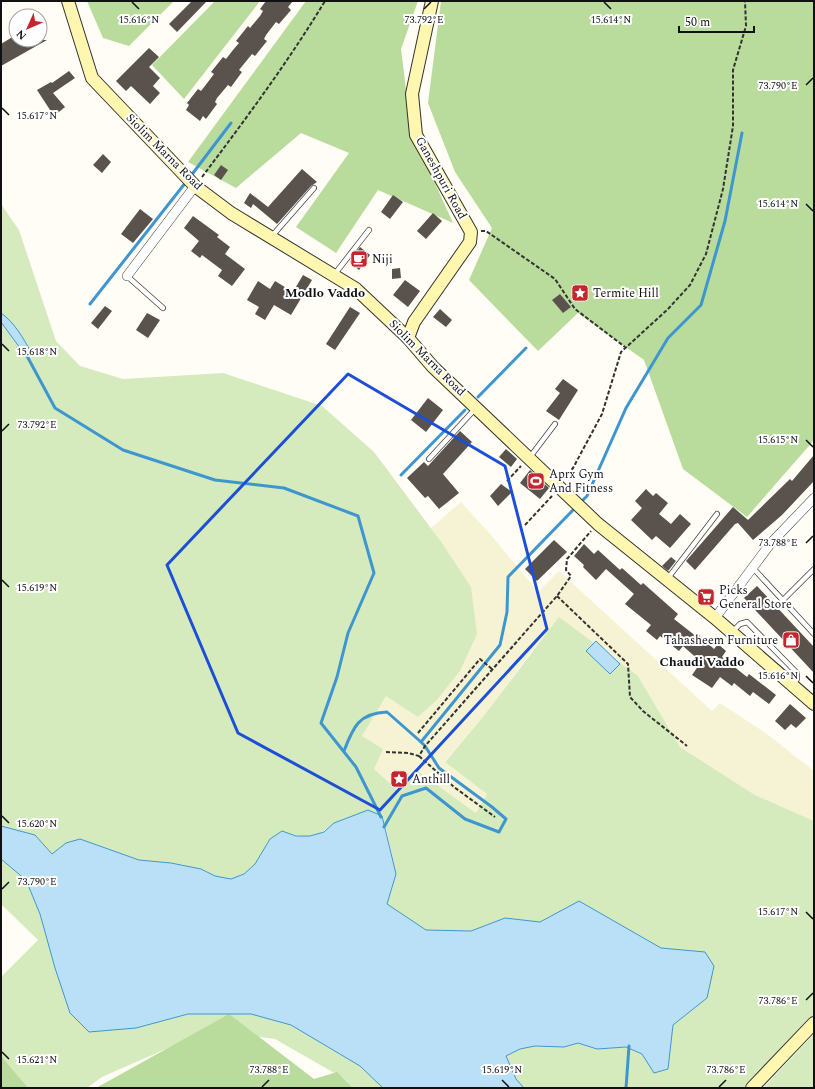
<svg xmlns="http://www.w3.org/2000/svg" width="815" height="1089" font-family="Spectral,serif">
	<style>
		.farmland { fill: #f6f3d4 }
		.green { fill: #d5ebbd }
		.forest { fill: #b9dc9c }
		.water { fill: #b9e0f7; stroke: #3f96cf }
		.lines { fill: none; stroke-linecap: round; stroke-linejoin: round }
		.stream { stroke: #3f96cf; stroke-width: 3 }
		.building { fill: #5a524d }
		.lane-casing { stroke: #444; stroke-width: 6 }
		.street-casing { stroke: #444; stroke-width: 10 }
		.secondary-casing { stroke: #333; stroke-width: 14 }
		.path { stroke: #333; stroke-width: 2; stroke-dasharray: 4 2; stroke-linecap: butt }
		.lane { stroke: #fff; stroke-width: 4.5 }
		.street { stroke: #fff; stroke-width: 9 }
		.secondary { stroke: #fff6b0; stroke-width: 12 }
		.marked { fill: none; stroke: #1d4ed8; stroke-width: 3; stroke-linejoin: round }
		.ticks { fill: none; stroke: #111; stroke-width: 1.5 }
		.labels { text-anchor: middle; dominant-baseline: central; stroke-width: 4; stroke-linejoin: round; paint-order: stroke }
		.street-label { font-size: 12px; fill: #111; stroke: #fff }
		.poi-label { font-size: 12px; fill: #111; stroke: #fff; text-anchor: start }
		.neighbourhood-label { font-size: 13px; font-weight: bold; fill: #111; stroke: #fff }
		.ticks-label { font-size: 10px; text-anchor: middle; fill: #111; stroke: #fff; stroke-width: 4; stroke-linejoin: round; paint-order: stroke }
	</style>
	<rect width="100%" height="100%" fill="#fffdf5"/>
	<polygon class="farmland" points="461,502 491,535 538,592 559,571 712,711 720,703 767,734 814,771 814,821 755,795 680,747 638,676 535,647 482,718 445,761 487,794 476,813 415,769 397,791 373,769 362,736 386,695 418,717 436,701 471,587 431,528"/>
	<g class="green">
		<path d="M1,204L19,230L56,341L80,366L123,379L223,373L322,406L374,452L442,543L471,587L477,634L460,671L436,701L418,717L386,696L362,736L383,749L374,769L397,790L415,769L476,813L487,794L445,762L482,718L559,617L638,676L680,747L755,795L814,821V1014L744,1088H524L516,1079L506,1056L520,1049L535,1046L564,1047L578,1043L597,1049L626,1047L642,1054L654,1073L668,1069L673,1025L707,998L705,952L661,948L579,901L540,922L505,918L471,931L426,930L387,904L396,874L385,824L334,823C317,839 304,839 282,831L270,839L255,864L244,874L231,879L215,876L201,869L171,863L139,860L80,839L52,854L35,835L1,826V322L28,359L31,352L15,326L1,313Z"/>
		<polygon points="1,859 26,880 40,914 55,968 136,1028 188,1014 251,1014 291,1025 360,1066 383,1088 353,1088 343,1078 275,1039 209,1030 102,1077 87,1088 22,1088 1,1068 1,977 38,940 1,904"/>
		<polygon points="814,1034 814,1088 763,1088"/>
	</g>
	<g class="forest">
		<polygon points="87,1 174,1 129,46 103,38"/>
		<polygon points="215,1 260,1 184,99 152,65"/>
		<polygon points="306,1 418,1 401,49 411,130 453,223 378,190 336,253 296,227 349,153 301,133 236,188 188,162"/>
		<polygon points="441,1 814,1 814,440 747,517 683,469 644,360 578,313 538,351 469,280 492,228 455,172 428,103"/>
		<polygon points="229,1014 314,1079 337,1072 353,1088 96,1088"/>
		<polygon points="1,1056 28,1088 1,1088"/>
	</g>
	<g class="water">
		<path d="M1,313C15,323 23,338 31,352L28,359L1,322Z"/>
		<polygon points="596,641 620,664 610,674 586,651"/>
		<polygon points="368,810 382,816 396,874 387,904 426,930 471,931 505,918 540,922 579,901 661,948 705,952 714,966 707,998 673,1025 668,1069 654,1073 642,1054 626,1047 597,1049 578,1043 564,1047 535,1046 520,1049 506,1056 516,1079 524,1088 383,1088 360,1066 291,1025 251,1014 188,1014 136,1028 89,1032 70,1013 55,968 40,914 26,880 1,859 1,826 35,835 52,854 66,843 80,839 139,860 171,863 201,869 215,876 231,879 244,874 255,864 270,839 282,831 296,836 310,836 324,832 334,823"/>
	</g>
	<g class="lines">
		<g class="stream">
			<polyline points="190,177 231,123"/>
			<polyline points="90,304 186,182"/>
			<polyline points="27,356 55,408 123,450 215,480 284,488 358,516 374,573 348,633 337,677 321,723 356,767 381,817"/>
			<polyline points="478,397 526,348"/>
			<polyline points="401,475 465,410"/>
			<polyline points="579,504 587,496 626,408 668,338 701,305 725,221 742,133"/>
			<path d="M344,751C353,727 359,713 387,712L421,742"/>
			<polyline points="384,827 402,796 426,788 465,819 499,832 506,819 492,807 439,768 425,746 421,742 500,645 507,612 508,577 575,508"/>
			<polyline points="626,1088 629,1046"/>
		</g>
	</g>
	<g class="building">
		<polygon points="192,1 207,1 177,32 169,24"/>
		<polygon points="266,1 293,1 288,7 291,10 279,24 276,22 266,35 264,39 267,41 255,56 252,54 239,70 242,72 231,87 228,85 217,98 215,102 217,104 206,119 203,116 200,121 186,110 189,105 187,103 198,89 201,91 211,78 214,74 211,72 223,57 226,59 233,50 239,43 236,41 248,26 250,28 260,16 263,11 260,9"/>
		<polygon points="14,36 16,40 47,40 1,66 1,44"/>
		<polygon points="149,48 159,57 149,67 160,78 153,86 160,93 150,104 131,86 126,91 116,81"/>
		<polygon points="69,71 75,78 53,93 65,107 54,116 37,90 51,82 52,83"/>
		<polygon points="103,154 111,162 102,173 93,165"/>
		<polygon points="221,165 228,170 221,180 214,175"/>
		<polygon points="302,169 317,182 311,186 277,224 253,204 251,208 244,203 250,193 268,207"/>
		<polygon points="393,195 403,202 390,219 381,212"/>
		<polygon points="140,209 153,219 133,243 121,234"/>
		<polygon points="433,213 442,221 426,239 417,231"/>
		<polygon points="193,216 219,235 217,237 230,247 225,254 245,269 232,286 218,276 222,270 202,255 200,258 191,251 199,241 184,228"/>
		<polygon points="360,247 370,255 359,270 350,262"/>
		<polygon points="400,268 401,278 392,279 392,269"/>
		<polygon points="303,275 312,280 291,315 274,305 265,320 255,314 259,307 247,300 258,281 270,289 275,281 293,292"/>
		<polygon points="405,280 420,291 408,307 393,295"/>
		<polygon points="560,294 571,307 563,313 552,300"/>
		<polygon points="105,306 112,311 98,329 91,323"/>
		<polygon points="350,307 360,313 335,350 326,344"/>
		<polygon points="440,309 452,320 446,327 433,317"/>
		<polygon points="147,313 160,320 148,338 136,330"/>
		<polygon points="563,379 578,390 559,420 546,411 560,393 555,389"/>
		<polygon points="428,398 443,410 426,432 411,420"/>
		<polygon points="460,431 472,442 443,474 459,493 439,509 428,496 425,498 407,478 424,462 428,466"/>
		<polygon points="506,449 517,459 511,467 499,457"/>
		<polygon points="814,455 814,481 782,515 753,540 738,523 735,524 695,570 686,561 733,507 748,520 790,479 792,481"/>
		<polygon points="530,470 549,488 540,499 520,483"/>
		<polygon points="501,484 512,492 498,506 490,496"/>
		<polygon points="646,489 653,496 656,493 668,503 659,514 671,524 680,514 691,524 670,548 656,536 652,540 631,520 642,508 635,501"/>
		<polygon points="554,540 567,552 537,581 525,569"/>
		<polygon points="584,544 594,554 598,550 620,570 622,568 641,585 643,583 678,614 674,619 697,637 699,635 714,649 718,644 726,651 722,657 747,677 749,674 776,695 769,704 753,692 750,696 734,683 732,686 720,677 712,688 692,675 701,662 683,646 679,651 660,636 657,640 646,631 651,625 625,604 634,594 606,569 596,580 583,567 584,565 574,556"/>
		<polygon points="671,557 676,561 668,571 662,566"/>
		<polygon points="757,586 814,647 814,673 744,598"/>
		<polygon points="790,704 806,718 796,728 791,724 785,730 775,721"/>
	</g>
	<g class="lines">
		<defs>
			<g id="lane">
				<polyline points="272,236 314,188"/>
				<polyline points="334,275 369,230"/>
				<polyline points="127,276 163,308"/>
				<polyline points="530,457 555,424"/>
				<polyline points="429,459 475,409"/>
				<polyline points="753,568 814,634"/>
				<polyline points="668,578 717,514"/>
				<polyline points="783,600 814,569"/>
				<polyline points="732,632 740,624 747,622 797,673 797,679 792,685"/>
			</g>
			<g id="street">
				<polyline points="127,276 195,186"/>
				<polyline points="715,618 771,543 814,498"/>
			</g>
			<g id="secondary">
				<polyline points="68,1 92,78 195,186 231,213 356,289 408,338 433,367 598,524 715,618 814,704"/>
				<polyline points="408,338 414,322 470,242 471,232 416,135 412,94 432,1"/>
				<polyline points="752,1088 814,1023"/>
			</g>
		</defs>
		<use href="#lane" class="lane-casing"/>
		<use href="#street" class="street-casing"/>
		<use href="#secondary" class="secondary-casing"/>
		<g class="path">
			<path d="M202,177C245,120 288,62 325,1"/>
			<polyline points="481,231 486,231 555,279 575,309 625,347"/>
			<polyline points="564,479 573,468 602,414 621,352 668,309 690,285 706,254 723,189 733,126 733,70 746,26 745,1"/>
			<polyline points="507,481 521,466"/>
			<polyline points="525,525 552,496"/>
			<polyline points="557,596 628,664 630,697 643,711 687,746"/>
			<polyline points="418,733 480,659 492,669"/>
			<polyline points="386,752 408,753 419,756 425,746 557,596 571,576 566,570 567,559 591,531"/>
			<polyline points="419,756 454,787 495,817"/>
		</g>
		<use href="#lane" class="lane"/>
		<use href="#street" class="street"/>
		<use href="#secondary" class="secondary"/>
	</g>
	<path class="marked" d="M348,374L505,466L547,629L380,810L238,733L167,565Z"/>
	<path class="ticks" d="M132,2L139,9M604,2L611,9M424,9L431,2M806,85L813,78M2,108L9,115M806,204L813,211M2,344L9,351M2,431L9,424M806,440L813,447M806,543L813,536M2,580L9,587M806,676L813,683M2,816L9,823M2,889L9,882M806,912L813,919M806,1000L813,993M2,1052L9,1059M502,1080L509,1087M262,1087L269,1080M719,1087L726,1080"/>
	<defs>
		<symbol id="cafe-square" viewBox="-11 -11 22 22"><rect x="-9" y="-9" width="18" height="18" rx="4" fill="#c4262e" stroke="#fff"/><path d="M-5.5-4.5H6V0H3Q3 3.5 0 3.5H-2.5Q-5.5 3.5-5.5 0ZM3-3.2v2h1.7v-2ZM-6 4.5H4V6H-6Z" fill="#fff"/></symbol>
		<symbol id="sight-square" viewBox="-11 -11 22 22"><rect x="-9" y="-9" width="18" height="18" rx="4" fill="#c4262e" stroke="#fff"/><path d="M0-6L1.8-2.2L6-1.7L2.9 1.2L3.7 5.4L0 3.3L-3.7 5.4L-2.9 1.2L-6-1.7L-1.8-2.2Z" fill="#fff"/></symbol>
		<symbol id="stadium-square" viewBox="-11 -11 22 22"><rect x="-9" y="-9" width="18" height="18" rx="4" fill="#c4262e" stroke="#fff"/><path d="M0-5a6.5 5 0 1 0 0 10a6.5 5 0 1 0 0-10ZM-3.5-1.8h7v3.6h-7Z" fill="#fff"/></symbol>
		<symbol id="supermarket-square" viewBox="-11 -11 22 22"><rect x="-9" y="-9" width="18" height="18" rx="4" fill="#c4262e" stroke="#fff"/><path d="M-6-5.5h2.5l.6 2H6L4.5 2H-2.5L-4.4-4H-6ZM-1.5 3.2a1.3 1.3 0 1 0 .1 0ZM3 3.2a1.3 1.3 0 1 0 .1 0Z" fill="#fff"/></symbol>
		<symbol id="shop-square" viewBox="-11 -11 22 22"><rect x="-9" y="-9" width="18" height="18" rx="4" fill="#c4262e" stroke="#fff"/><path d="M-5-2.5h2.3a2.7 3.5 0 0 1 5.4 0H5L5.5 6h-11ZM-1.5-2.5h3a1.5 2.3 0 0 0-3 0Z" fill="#fff"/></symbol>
	</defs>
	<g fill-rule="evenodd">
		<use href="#cafe-square" x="349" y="249" width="20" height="20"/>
		<use href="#sight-square" x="570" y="283" width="20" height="20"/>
		<use href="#stadium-square" x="526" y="471" width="20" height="20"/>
		<use href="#supermarket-square" x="696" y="587" width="20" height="20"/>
		<use href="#shop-square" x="781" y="630" width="20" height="20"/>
		<use href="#sight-square" x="389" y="769" width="20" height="20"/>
	</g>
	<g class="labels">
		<g class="street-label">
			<text transform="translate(164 152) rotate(45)">Siolim Marna Road</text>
			<text transform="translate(441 178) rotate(61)">Ganeshpuri Road</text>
			<text transform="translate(427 358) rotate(45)">Siolim Marna Road</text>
		</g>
		<g class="poi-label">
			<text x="372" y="259">Niji</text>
			<text x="593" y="293">Termite Hill</text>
			<text x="549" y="474">Aprx Gym<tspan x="549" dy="14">And Fitness</tspan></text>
			<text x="719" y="590">Picks<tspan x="719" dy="14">General Store</tspan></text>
			<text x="778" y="640" text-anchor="end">Tahasheem Furniture</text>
			<text x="412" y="779">Anthill</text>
		</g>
		<g class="neighbourhood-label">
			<text x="325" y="293">Modlo Vaddo</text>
			<text x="702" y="662">Chaudi Vaddo</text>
		</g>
	</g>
	<g class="ticks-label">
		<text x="139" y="23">15.616°N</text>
		<text x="424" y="23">73.792°E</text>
		<text x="611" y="23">15.614°N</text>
		<text x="778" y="89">73.790°E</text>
		<text x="37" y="119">15.617°N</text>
		<text x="778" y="207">15.614°N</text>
		<text x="37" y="355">15.618°N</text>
		<text x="37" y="428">73.792°E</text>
		<text x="778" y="443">15.615°N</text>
		<text x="778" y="546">73.788°E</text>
		<text x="37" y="591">15.619°N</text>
		<text x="778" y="679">15.616°N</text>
		<text x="37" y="827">15.620°N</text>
		<text x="37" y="885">73.790°E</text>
		<text x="778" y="915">15.617°N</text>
		<text x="778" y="1004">73.786°E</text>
		<text x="37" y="1063">15.621°N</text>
		<text x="269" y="1073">73.788°E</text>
		<text x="502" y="1073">15.619°N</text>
		<text x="726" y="1073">73.786°E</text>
	</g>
	<rect width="815" height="1089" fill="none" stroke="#111111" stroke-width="4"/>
	<g transform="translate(28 28) rotate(225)"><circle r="19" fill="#ffffff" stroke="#a0a0a0"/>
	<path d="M0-3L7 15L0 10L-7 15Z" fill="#c4262e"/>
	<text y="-6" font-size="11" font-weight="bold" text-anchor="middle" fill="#111111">N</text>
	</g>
	<path d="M679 26v6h75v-6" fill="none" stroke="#111111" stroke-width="2"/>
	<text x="685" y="26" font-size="12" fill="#111111" stroke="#ffffff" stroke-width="3" paint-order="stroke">50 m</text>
</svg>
